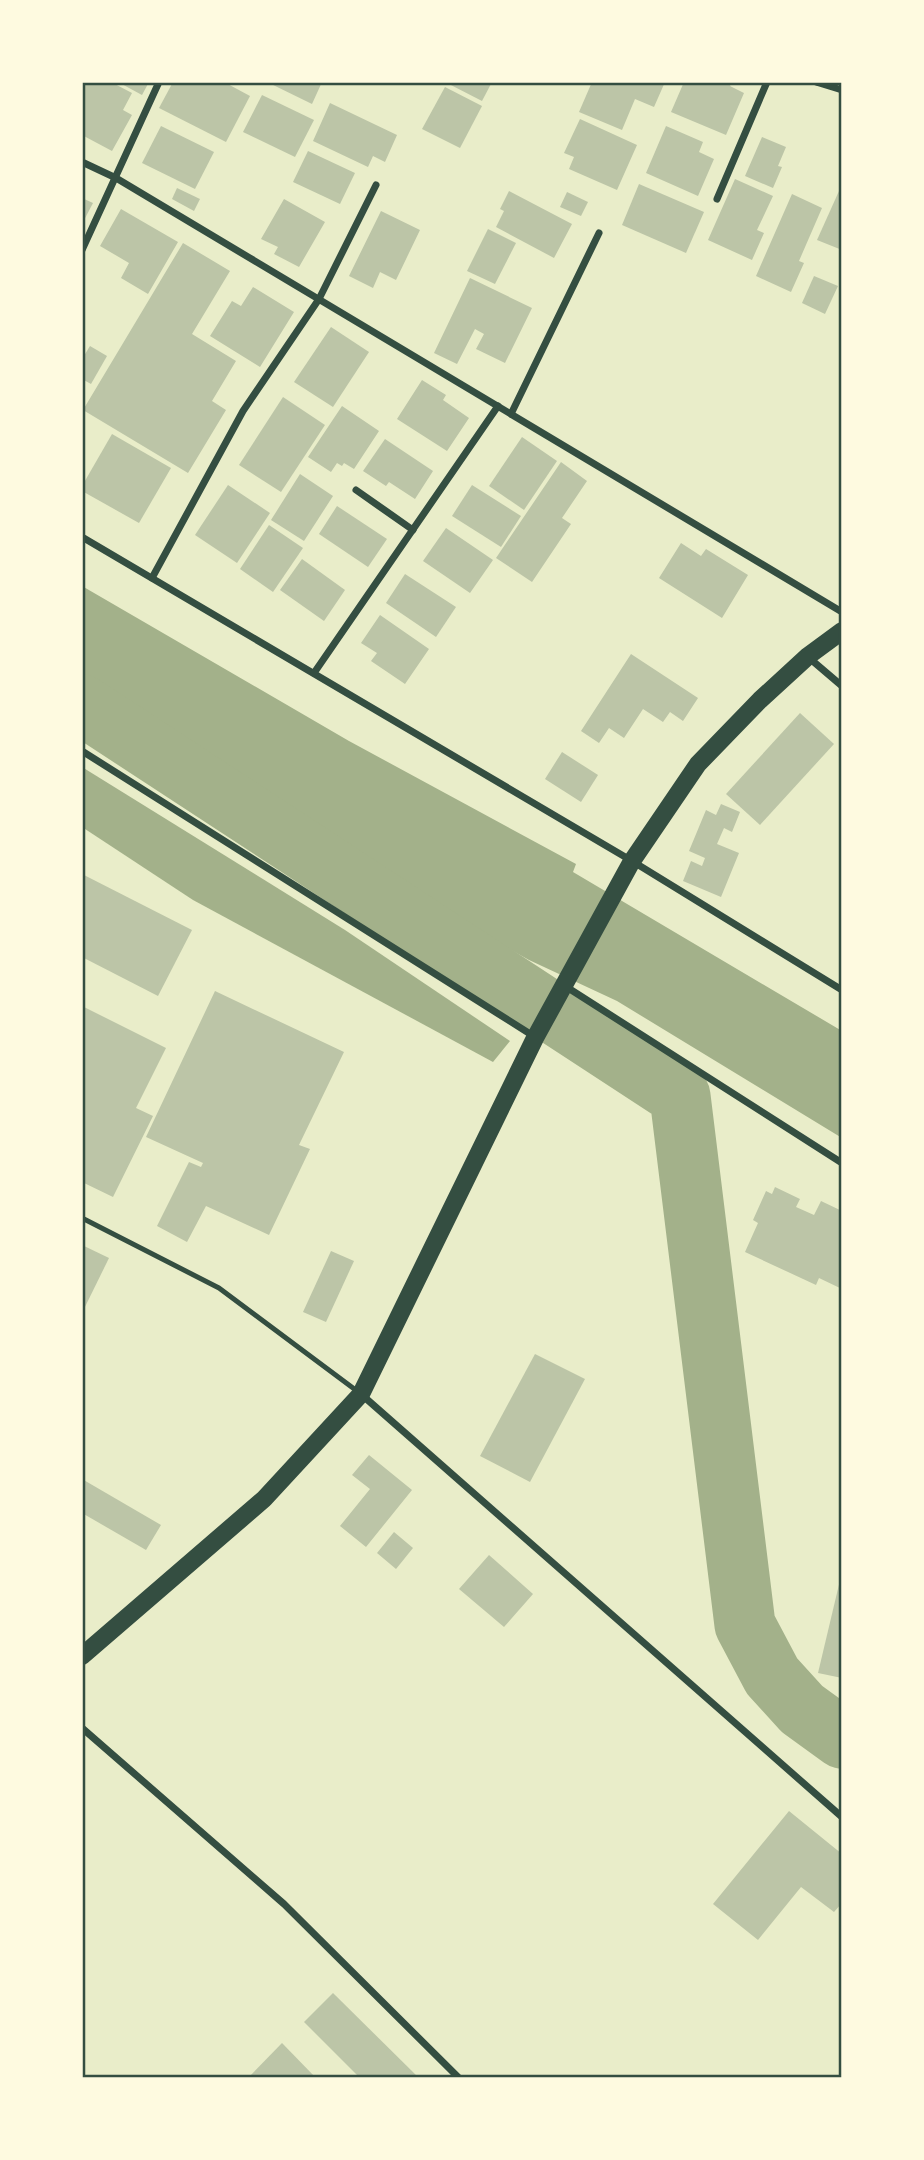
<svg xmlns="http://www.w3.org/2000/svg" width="924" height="2160" font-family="Karla,sans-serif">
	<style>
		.water { fill: #a3b18a }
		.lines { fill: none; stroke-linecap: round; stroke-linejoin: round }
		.river { stroke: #a3b18a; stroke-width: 61 }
		.building { fill: #bcc5a7 }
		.service { stroke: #344e41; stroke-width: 5 }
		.minor { stroke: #344e41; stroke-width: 7 }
		.primary { stroke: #344e41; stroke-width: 18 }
		.neatline { fill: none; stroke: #344e41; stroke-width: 2.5 }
	</style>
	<rect width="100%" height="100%" fill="#e9edc9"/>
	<g class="water">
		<polygon points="82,586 349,741 576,864 573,872 842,1031 842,1138 617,1001 529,960 253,804 82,695"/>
		<polygon points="82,767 345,930 510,1041 493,1062 193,900 82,827"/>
	</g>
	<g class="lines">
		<polyline class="river" points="82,705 680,1096 745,1625 772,1676 802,1709 842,1738"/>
	</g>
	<g class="building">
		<polygon points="82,82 111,82 132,93 123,110 132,115 112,151 82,135"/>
		<polygon points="118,82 149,82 142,95"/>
		<polygon points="173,82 224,82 250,96 226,142 159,108"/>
		<polygon points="267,82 322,82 312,104"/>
		<polygon points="445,82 492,82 482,101"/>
		<polygon points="592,82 665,82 654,107 635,99 622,130 579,112"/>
		<polygon points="684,82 732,82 730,86 744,93 726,135 671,112"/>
		<polygon points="445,87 482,106 460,148 422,129"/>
		<polygon points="262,95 314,120 295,157 243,132"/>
		<polygon points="330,103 397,135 385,162 373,156 368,167 313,141"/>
		<polygon points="580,119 637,145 617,190 569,169 574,157 564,153"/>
		<polygon points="161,126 214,152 195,189 142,163"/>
		<polygon points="666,126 703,142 699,152 714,159 698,196 646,173"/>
		<polygon points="762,137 786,147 778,166 782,167 773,188 745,176"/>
		<polygon points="308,151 355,173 340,204 293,182"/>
		<polygon points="735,179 773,196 757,230 764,233 752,260 708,240"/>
		<polygon points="639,184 704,212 686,253 622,225"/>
		<polygon points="177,188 200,199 194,211 172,199"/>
		<polygon points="509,191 572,224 554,258 496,227 504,211 500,209"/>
		<polygon points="839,191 842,192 842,250 817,240"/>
		<polygon points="567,192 588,202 581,216 560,207"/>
		<polygon points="792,194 822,208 799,261 804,263 791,292 756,276"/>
		<polygon points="82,198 93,203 82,224"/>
		<polygon points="284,199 325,222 299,267 274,254 278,247 261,239"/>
		<polygon points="121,209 178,242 148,294 121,278 129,263 100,246"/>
		<polygon points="381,211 420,230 396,280 380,272 373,288 349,276"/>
		<polygon points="488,229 516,243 495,284 467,271"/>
		<polygon points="183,243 230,271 192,334 236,361 212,401 226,410 188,473 83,410"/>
		<polygon points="814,276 838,286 825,314 802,303"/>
		<polygon points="470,278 532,308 505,363 476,349 484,334 475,329 457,364 434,353"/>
		<polygon points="253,287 294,312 260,367 210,336 232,301 241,306"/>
		<polygon points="331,327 369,352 333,407 294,382"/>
		<polygon points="90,346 107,356 91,384 82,379 82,359"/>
		<polygon points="422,380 446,395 443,400 469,418 447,451 397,419"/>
		<polygon points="283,397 325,425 281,492 239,465"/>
		<polygon points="342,406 379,431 354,469 344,463 342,466 337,463 331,472 308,457"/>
		<polygon points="112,434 171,468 139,523 82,491 82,486"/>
		<polygon points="522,437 557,461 524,510 489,486"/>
		<polygon points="385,439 433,471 415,499 389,482 386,486 363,471"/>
		<polygon points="561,462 587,481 562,518 571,524 532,582 496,558"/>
		<polygon points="300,474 333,496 304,541 271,520"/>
		<polygon points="228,485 270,513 237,563 195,535"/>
		<polygon points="472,485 521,516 501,547 452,516"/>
		<polygon points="337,506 387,539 368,567 319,534"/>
		<polygon points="269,525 303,548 273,592 240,569"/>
		<polygon points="446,528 493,560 470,593 423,561"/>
		<polygon points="681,543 701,556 706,549 748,575 722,618 659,578"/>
		<polygon points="302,559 345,590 324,621 280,590"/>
		<polygon points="405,574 456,607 436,637 386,603"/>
		<polygon points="380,615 429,649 405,684 371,661 377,653 361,643"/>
		<polygon points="631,654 698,698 683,721 670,712 663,722 643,709 624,738 609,728 599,743 581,731"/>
		<polygon points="800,713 834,744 760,825 726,794"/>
		<polygon points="562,752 598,775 581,802 545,779"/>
		<polygon points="721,804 740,812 732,832 724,828 717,844 739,853 721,897 683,881 691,861 702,866 705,858 689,851 706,810 716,815"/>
		<polygon points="82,874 192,930 158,996 82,957"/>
		<polygon points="215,991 344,1052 299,1145 310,1149 269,1235 206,1206 187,1242 157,1226 189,1162 201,1167 203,1163 146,1137"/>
		<polygon points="82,1006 166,1048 136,1108 153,1116 113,1197 82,1182"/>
		<polygon points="775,1187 800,1199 796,1207 814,1215 821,1201 842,1211 840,1221 842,1289 819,1278 816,1285 745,1252 758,1223 753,1220 766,1191 772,1194"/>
		<polygon points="82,1245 109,1258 82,1313"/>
		<polygon points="331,1251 354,1261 326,1322 303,1312"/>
		<polygon points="535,1354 585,1379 530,1482 480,1456"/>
		<polygon points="369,1455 412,1490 366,1547 340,1526 370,1489 352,1475"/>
		<polygon points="82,1479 161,1525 146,1550 82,1513"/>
		<polygon points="394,1532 413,1548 396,1569 377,1553"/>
		<polygon points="489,1555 533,1594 504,1627 459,1589"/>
		<polygon points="841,1576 842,1576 842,1678 818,1673"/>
		<polygon points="789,1811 842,1854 842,1903 834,1912 801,1887 758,1940 713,1904"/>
		<polygon points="333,1993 419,2078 360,2078 304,2022"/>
		<polygon points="282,2043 316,2078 248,2078"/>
	</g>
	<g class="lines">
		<polyline class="service" points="82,1218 219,1288 357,1391"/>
		<g class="minor">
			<polyline points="816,82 842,90"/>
			<polyline points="82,162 116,178 842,612"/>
			<polyline points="717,199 767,82"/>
			<polyline points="82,250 159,82"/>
			<polyline points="511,414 599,233"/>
			<polyline points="356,490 413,530"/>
			<polyline points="82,537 632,861 842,990"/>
			<polyline points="152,578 243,411 319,299 376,185"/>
			<polyline points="808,657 842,686"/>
			<polyline points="314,673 498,406"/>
			<polyline points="82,751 535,1037"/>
			<polyline points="565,986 842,1163"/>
			<polyline points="362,1395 842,1817"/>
			<polyline points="82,1728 284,1904 459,2078"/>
		</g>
		<polyline class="primary" points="82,1656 264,1499 361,1394 535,1038 632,861 698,764 760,700 808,656 842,631"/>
	</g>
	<rect width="924" height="2160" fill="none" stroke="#fefae0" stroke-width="168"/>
	<rect x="84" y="84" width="756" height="1992" class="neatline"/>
</svg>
